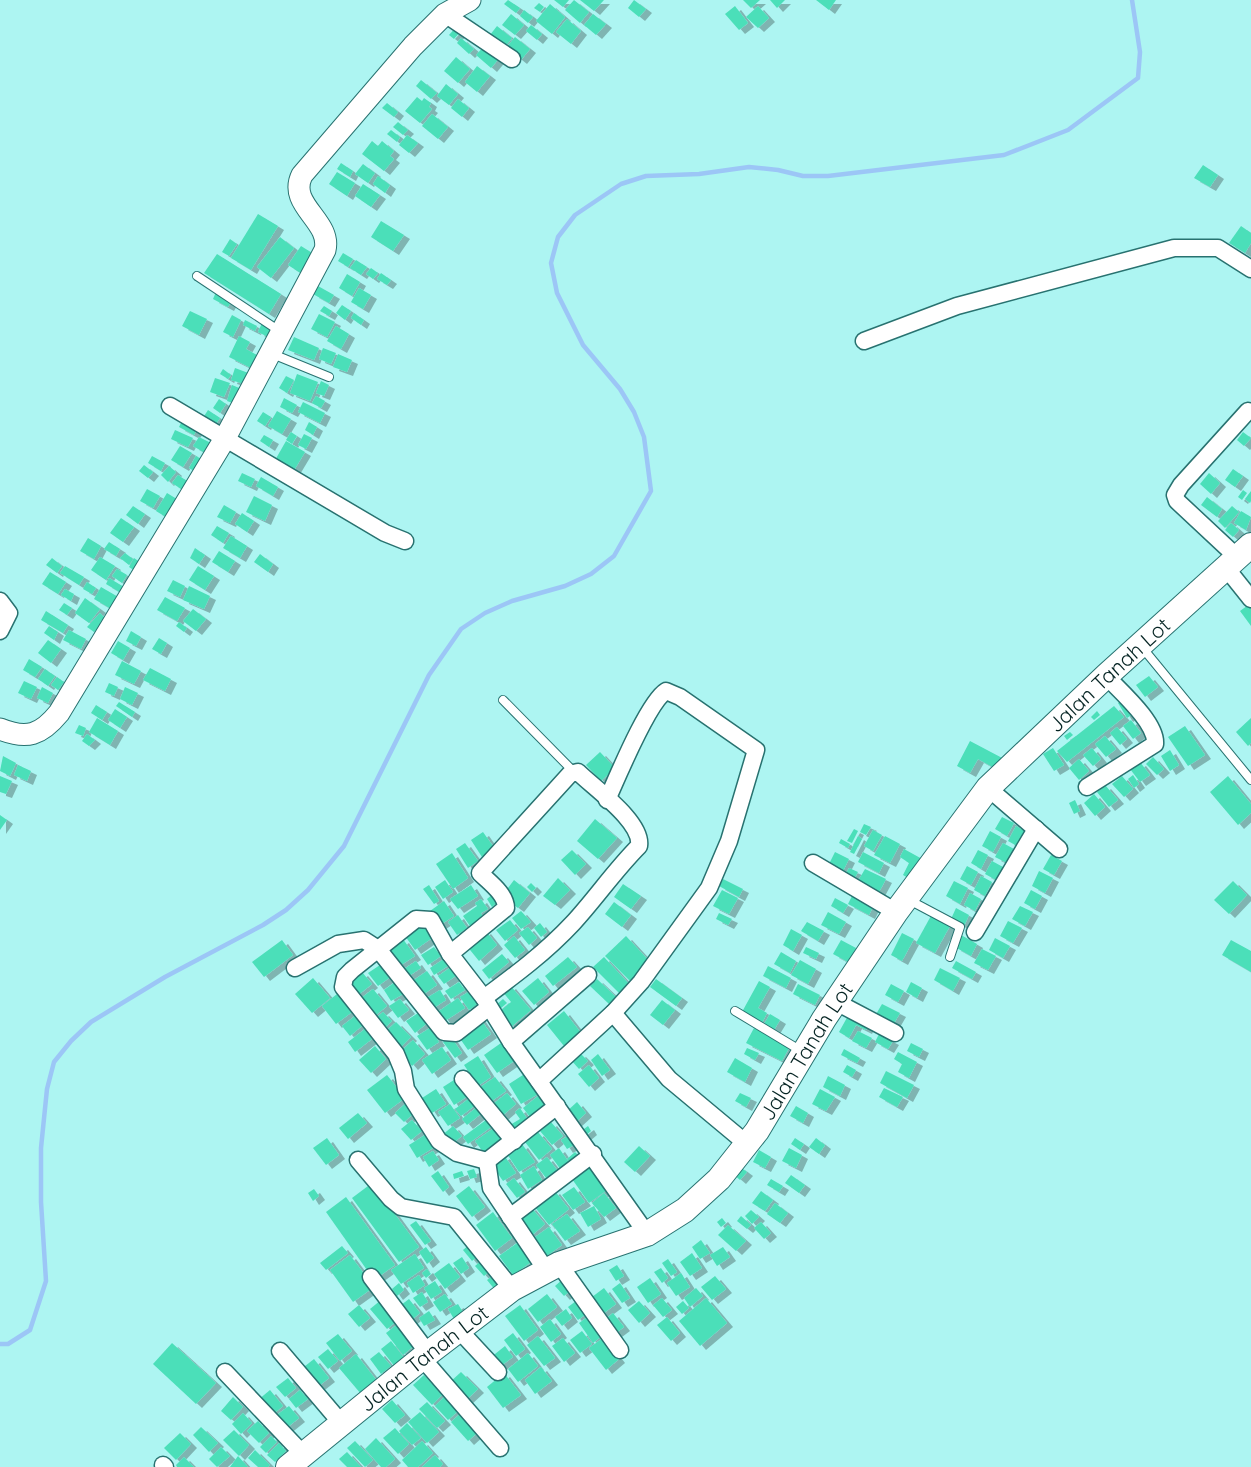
<svg xmlns="http://www.w3.org/2000/svg" width="1251" height="1467" font-family="Quicksand,sans-serif">
	<style>
		.lines { fill: none; stroke-linecap: round; stroke-linejoin: round }
		.stream { stroke: #9cc6f6; stroke-width: 4.5 }
		.building { fill: #4bdfb9; filter: url(#shadow) }
		.service-casing { stroke: #287270; stroke-width: 10 }
		.minor-casing { stroke: #287270; stroke-width: 19 }
		.tertiary-casing { stroke: #287270; stroke-width: 23 }
		.secondary-casing { stroke: #287270; stroke-width: 26 }
		.service { stroke: #fff; stroke-width: 8 }
		.minor { stroke: #fff; stroke-width: 16 }
		.tertiary { stroke: #fff; stroke-width: 21 }
		.secondary { stroke: #fff; stroke-width: 24 }
		.labels { text-anchor: middle; dominant-baseline: central; stroke-width: 5; stroke-linejoin: round; paint-order: stroke }
		.street-label { font-size: 21px; fill: #062524; stroke: #fff }
	</style>
	<defs>
		<filter id="shadow"><feDropShadow dx="6" dy="4" stdDeviation="0" flood-color="#0004"/></filter>
	</defs>
	<rect width="100%" height="100%" fill="#adf5f2"/>
	<g class="lines">
		<polyline class="stream" points="0,1344 8,1344 30,1330 46,1281 41,1202 41,1148 47,1089 54,1062 71,1041 91,1022 165,977 263,925 286,910 308,890 344,846 429,675 461,629 485,613 512,601 565,586 591,574 614,556 651,491 644,437 634,412 620,389 583,345 557,293 551,263 558,237 575,215 621,184 646,176 699,174 749,167 778,170 803,176 828,176 1004,155 1068,130 1138,78 1140,52 1132,0"/>
	</g>
	<g class="building">
		<polygon points="508,0 520,8 516,13 504,4"/>
		<polygon points="554,0 569,0 563,7"/>
		<polygon points="574,0 589,12 580,23 565,10"/>
		<polygon points="580,0 604,0 594,11"/>
		<polygon points="634,0 646,9 639,17 628,8"/>
		<polygon points="743,0 760,0 751,8"/>
		<polygon points="770,0 785,0 777,8"/>
		<polygon points="816,0 836,0 829,10"/>
		<polygon points="539,3 544,7 540,12 534,8"/>
		<polygon points="550,4 565,17 552,34 536,21"/>
		<polygon points="735,6 748,23 739,30 725,14"/>
		<polygon points="758,6 769,18 758,28 746,17"/>
		<polygon points="524,10 533,17 528,23 520,16"/>
		<polygon points="511,14 524,25 515,35 502,25"/>
		<polygon points="593,14 606,24 596,35 584,25"/>
		<polygon points="567,19 581,31 571,44 556,32"/>
		<polygon points="531,25 542,34 537,40 526,31"/>
		<polygon points="457,26 462,30 454,39 449,35"/>
		<polygon points="497,26 512,38 505,47 490,35"/>
		<polygon points="515,37 530,49 521,60 506,48"/>
		<polygon points="461,38 474,49 469,54 457,43"/>
		<polygon points="486,44 501,56 491,68 476,55"/>
		<polygon points="456,57 470,69 458,83 444,71"/>
		<polygon points="477,66 490,76 477,92 465,82"/>
		<polygon points="421,80 437,93 431,99 416,86"/>
		<polygon points="446,84 458,94 449,105 437,96"/>
		<polygon points="417,97 422,101 424,98 431,103 429,107 432,109 420,123 405,111"/>
		<polygon points="458,99 469,108 462,117 451,108"/>
		<polygon points="387,103 398,112 394,117 382,108"/>
		<polygon points="432,114 448,127 438,139 422,126"/>
		<polygon points="398,122 408,130 403,135 393,127"/>
		<polygon points="391,130 400,137 397,142 387,134"/>
		<polygon points="407,135 418,143 409,153 399,145"/>
		<polygon points="372,141 378,146 382,141 394,151 390,156 394,159 384,171 362,154"/>
		<polygon points="341,163 353,171 350,177 337,169"/>
		<polygon points="363,164 375,173 368,183 355,174"/>
		<polygon points="1203,165 1218,175 1210,187 1194,178"/>
		<polygon points="337,172 355,183 347,196 329,184"/>
		<polygon points="378,176 390,185 385,193 373,184"/>
		<polygon points="363,184 380,195 371,207 355,196"/>
		<polygon points="258,214 278,226 251,270 231,258"/>
		<polygon points="381,221 404,235 393,251 371,237"/>
		<polygon points="1241,226 1251,233 1251,243 1245,253 1229,243"/>
		<polygon points="280,237 294,248 271,278 257,267"/>
		<polygon points="230,239 237,244 229,256 222,252"/>
		<polygon points="301,246 317,256 305,276 288,265"/>
		<polygon points="343,253 353,259 348,267 338,261"/>
		<polygon points="217,254 281,294 269,314 204,273"/>
		<polygon points="356,260 367,267 361,275 350,268"/>
		<polygon points="371,268 378,273 373,279 366,274"/>
		<polygon points="381,273 391,280 387,285 377,279"/>
		<polygon points="347,274 360,282 352,296 339,288"/>
		<polygon points="318,286 334,295 329,303 313,294"/>
		<polygon points="359,288 371,295 363,309 351,302"/>
		<polygon points="216,292 232,300 228,307 213,299"/>
		<polygon points="342,305 351,311 345,320 336,313"/>
		<polygon points="324,306 332,311 329,316 320,311"/>
		<polygon points="190,311 207,319 199,335 182,326"/>
		<polygon points="354,313 364,320 361,325 351,318"/>
		<polygon points="319,314 335,322 327,337 311,329"/>
		<polygon points="232,315 241,320 233,337 223,332"/>
		<polygon points="245,320 257,326 255,331 243,325"/>
		<polygon points="262,323 274,329 270,338 258,332"/>
		<polygon points="336,326 349,334 341,349 327,341"/>
		<polygon points="239,336 250,342 246,349 257,355 251,368 229,357"/>
		<polygon points="294,337 319,348 314,360 288,350"/>
		<polygon points="323,348 336,353 331,364 319,359"/>
		<polygon points="338,354 352,360 347,372 333,367"/>
		<polygon points="235,368 251,374 247,385 231,380"/>
		<polygon points="223,369 231,375 228,379 220,374"/>
		<polygon points="297,374 318,382 310,401 290,393"/>
		<polygon points="286,376 294,380 287,393 279,388"/>
		<polygon points="215,378 230,383 224,397 210,392"/>
		<polygon points="321,381 329,385 324,396 316,393"/>
		<polygon points="232,385 244,390 238,405 227,401"/>
		<polygon points="316,396 325,401 321,408 312,403"/>
		<polygon points="284,398 297,405 292,413 280,407"/>
		<polygon points="219,399 226,404 220,413 213,408"/>
		<polygon points="303,402 325,413 320,423 298,412"/>
		<polygon points="208,410 220,418 213,428 201,421"/>
		<polygon points="277,411 291,419 282,434 268,426"/>
		<polygon points="263,412 271,417 265,426 257,421"/>
		<polygon points="183,419 198,427 194,435 179,427"/>
		<polygon points="309,422 317,427 313,435 305,430"/>
		<polygon points="175,430 193,438 188,447 171,439"/>
		<polygon points="291,432 297,436 292,444 286,440"/>
		<polygon points="1243,432 1251,438 1244,446 1237,440"/>
		<polygon points="304,434 312,438 306,449 298,445"/>
		<polygon points="264,435 273,440 269,447 260,441"/>
		<polygon points="199,437 211,443 205,453 193,446"/>
		<polygon points="286,441 305,452 293,472 274,462"/>
		<polygon points="180,446 192,453 183,467 171,460"/>
		<polygon points="152,456 165,463 161,471 148,463"/>
		<polygon points="196,456 207,462 199,474 189,468"/>
		<polygon points="144,465 153,472 148,478 139,471"/>
		<polygon points="169,466 176,472 168,482 161,475"/>
		<polygon points="1233,469 1243,476 1235,487 1225,480"/>
		<polygon points="242,473 255,479 251,487 238,481"/>
		<polygon points="1209,473 1220,483 1211,494 1200,484"/>
		<polygon points="178,475 190,483 184,491 172,483"/>
		<polygon points="261,477 278,487 273,496 256,486"/>
		<polygon points="147,489 160,496 153,508 140,501"/>
		<polygon points="1243,490 1247,493 1242,500 1238,497"/>
		<polygon points="1251,491 1251,501 1250,503 1245,499"/>
		<polygon points="167,493 180,501 169,519 156,511"/>
		<polygon points="254,496 272,505 265,521 246,512"/>
		<polygon points="1207,497 1222,509 1217,517 1201,505"/>
		<polygon points="224,505 236,512 230,523 217,517"/>
		<polygon points="133,506 145,514 138,524 126,515"/>
		<polygon points="1232,506 1239,512 1225,528 1218,521"/>
		<polygon points="1241,511 1251,517 1246,530 1234,523"/>
		<polygon points="242,513 254,521 247,532 235,524"/>
		<polygon points="121,518 134,527 123,542 110,533"/>
		<polygon points="1231,523 1239,530 1233,537 1225,530"/>
		<polygon points="217,526 229,533 223,543 211,535"/>
		<polygon points="231,536 247,546 240,558 223,548"/>
		<polygon points="88,538 101,546 94,559 80,551"/>
		<polygon points="109,542 120,549 116,556 104,549"/>
		<polygon points="195,548 205,555 199,564 190,558"/>
		<polygon points="219,551 235,561 228,572 212,562"/>
		<polygon points="125,553 133,559 129,565 120,558"/>
		<polygon points="260,554 273,564 268,572 254,562"/>
		<polygon points="100,557 115,566 106,580 91,570"/>
		<polygon points="52,558 62,566 57,573 46,565"/>
		<polygon points="134,558 144,565 138,573 129,567"/>
		<polygon points="65,566 84,577 79,585 60,573"/>
		<polygon points="198,566 214,576 205,590 189,580"/>
		<polygon points="117,569 127,575 122,583 112,576"/>
		<polygon points="50,572 66,582 58,594 42,584"/>
		<polygon points="109,578 124,587 121,593 106,584"/>
		<polygon points="173,580 185,586 180,597 167,591"/>
		<polygon points="87,582 96,588 92,594 83,589"/>
		<polygon points="189,586 210,596 204,609 183,600"/>
		<polygon points="101,587 120,598 113,610 94,599"/>
		<polygon points="65,589 74,594 71,601 61,595"/>
		<polygon points="165,597 185,608 177,621 157,610"/>
		<polygon points="85,598 100,609 89,623 75,613"/>
		<polygon points="64,603 72,608 67,615 59,610"/>
		<polygon points="1251,603 1251,626 1240,611"/>
		<polygon points="193,609 206,619 196,631 183,621"/>
		<polygon points="46,611 68,625 63,633 41,620"/>
		<polygon points="100,613 106,619 94,632 87,627"/>
		<polygon points="179,622 187,628 184,632 176,626"/>
		<polygon points="49,626 58,632 54,640 44,633"/>
		<polygon points="69,630 86,639 81,649 63,640"/>
		<polygon points="131,631 141,637 136,646 126,641"/>
		<polygon points="159,638 167,643 161,654 152,649"/>
		<polygon points="48,640 61,649 51,663 38,653"/>
		<polygon points="118,641 130,648 123,660 111,653"/>
		<polygon points="29,659 42,667 35,677 23,670"/>
		<polygon points="122,661 141,671 134,684 115,675"/>
		<polygon points="150,668 171,679 165,691 143,680"/>
		<polygon points="45,669 55,676 48,686 38,679"/>
		<polygon points="1149,676 1158,687 1145,697 1136,685"/>
		<polygon points="57,677 64,682 58,690 51,685"/>
		<polygon points="24,681 37,687 31,699 18,693"/>
		<polygon points="109,683 118,687 114,696 105,692"/>
		<polygon points="42,687 53,693 48,703 37,698"/>
		<polygon points="125,687 138,693 132,705 120,699"/>
		<polygon points="1126,698 1136,712 1127,718 1118,703"/>
		<polygon points="119,702 135,712 132,717 116,706"/>
		<polygon points="96,705 107,712 102,720 91,713"/>
		<polygon points="1114,706 1124,717 1067,762 1057,751"/>
		<polygon points="115,709 127,717 120,728 108,720"/>
		<polygon points="1097,711 1100,715 1094,720 1091,717"/>
		<polygon points="97,718 118,731 110,745 89,732"/>
		<polygon points="1251,718 1251,743 1248,746 1236,732"/>
		<polygon points="1131,720 1141,733 1133,739 1123,726"/>
		<polygon points="79,725 86,728 83,736 75,733"/>
		<polygon points="1185,726 1205,755 1188,766 1168,737"/>
		<polygon points="1117,727 1127,739 1120,745 1110,733"/>
		<polygon points="1070,732 1073,735 1067,740 1064,736"/>
		<polygon points="87,734 95,740 89,746 82,741"/>
		<polygon points="1105,736 1116,749 1106,757 1095,744"/>
		<polygon points="970,741 1006,760 1000,771 978,759 970,773 957,766"/>
		<polygon points="1053,748 1064,765 1054,771 1043,754"/>
		<polygon points="1092,748 1101,759 1093,766 1083,755"/>
		<polygon points="1170,750 1179,765 1170,771 1161,756"/>
		<polygon points="600,752 615,768 601,781 586,765"/>
		<polygon points="3,756 16,763 10,776 0,771"/>
		<polygon points="1153,757 1164,769 1157,775 1146,764"/>
		<polygon points="1079,759 1089,771 1079,780 1069,768"/>
		<polygon points="1140,762 1150,775 1140,782 1130,769"/>
		<polygon points="18,765 31,771 27,781 14,775"/>
		<polygon points="1133,775 1139,784 1134,788 1128,779"/>
		<polygon points="0,776 12,781 6,794 0,792"/>
		<polygon points="1122,776 1133,789 1124,797 1112,784"/>
		<polygon points="1228,776 1251,804 1251,813 1238,825 1210,792"/>
		<polygon points="1105,785 1118,800 1109,807 1097,792"/>
		<polygon points="1094,794 1105,807 1095,816 1084,803"/>
		<polygon points="1075,800 1080,811 1074,814 1069,803"/>
		<polygon points="0,815 7,820 0,830"/>
		<polygon points="1002,817 1014,823 1007,836 995,829"/>
		<polygon points="595,819 617,838 598,859 577,841"/>
		<polygon points="864,824 871,827 866,835 860,832"/>
		<polygon points="1016,826 1025,831 1017,846 1008,841"/>
		<polygon points="854,829 858,831 852,843 847,841"/>
		<polygon points="873,830 882,835 873,851 864,846"/>
		<polygon points="990,831 1001,837 993,852 982,846"/>
		<polygon points="483,832 495,849 482,857 471,840"/>
		<polygon points="858,836 862,839 854,854 850,852"/>
		<polygon points="885,836 900,844 890,863 874,855"/>
		<polygon points="841,839 850,844 848,848 839,843"/>
		<polygon points="465,843 478,861 468,868 456,849"/>
		<polygon points="1003,843 1014,849 1007,863 995,857"/>
		<polygon points="904,849 924,860 913,881 903,875 909,863 900,857"/>
		<polygon points="572,850 586,864 575,875 561,860"/>
		<polygon points="978,850 988,855 981,869 971,863"/>
		<polygon points="835,852 849,859 843,871 829,864"/>
		<polygon points="863,852 884,863 879,873 858,862"/>
		<polygon points="452,853 468,878 453,889 436,864"/>
		<polygon points="1051,855 1062,861 1054,875 1043,869"/>
		<polygon points="992,861 1003,867 996,880 985,874"/>
		<polygon points="967,866 978,872 971,885 960,879"/>
		<polygon points="849,868 858,872 854,879 845,875"/>
		<polygon points="865,869 886,879 879,892 858,881"/>
		<polygon points="1039,871 1053,878 1045,893 1032,886"/>
		<polygon points="981,876 992,882 985,896 974,890"/>
		<polygon points="558,878 570,890 555,905 543,896"/>
		<polygon points="723,879 743,889 739,897 719,886"/>
		<polygon points="445,880 453,892 443,899 435,887"/>
		<polygon points="514,880 530,893 518,908 502,896"/>
		<polygon points="954,881 968,888 960,904 946,896"/>
		<polygon points="1233,881 1247,895 1229,914 1214,900"/>
		<polygon points="531,883 536,888 532,892 527,887"/>
		<polygon points="623,884 641,896 631,909 614,897"/>
		<polygon points="429,885 439,901 434,904 423,889"/>
		<polygon points="471,885 478,896 458,909 450,899"/>
		<polygon points="722,890 738,898 729,914 713,906"/>
		<polygon points="1031,890 1042,896 1035,909 1024,903"/>
		<polygon points="970,893 981,899 975,911 964,905"/>
		<polygon points="493,894 498,902 492,907 487,899"/>
		<polygon points="852,896 873,907 869,915 848,904"/>
		<polygon points="835,898 848,905 843,913 831,906"/>
		<polygon points="481,899 488,909 481,913 483,917 470,926 463,916 477,906 475,903"/>
		<polygon points="444,901 454,916 440,925 430,911"/>
		<polygon points="614,902 631,915 622,927 605,914"/>
		<polygon points="1020,906 1033,912 1025,926 1012,919"/>
		<polygon points="956,908 969,915 964,926 951,919"/>
		<polygon points="521,911 531,922 521,929 512,918"/>
		<polygon points="828,912 846,922 839,934 821,925"/>
		<polygon points="719,913 732,919 728,925 716,919"/>
		<polygon points="932,914 951,924 935,953 916,943"/>
		<polygon points="458,915 467,928 457,935 448,922"/>
		<polygon points="510,920 518,930 505,941 496,930"/>
		<polygon points="420,921 432,938 415,950 403,933"/>
		<polygon points="1008,921 1022,928 1013,943 1000,936"/>
		<polygon points="807,922 824,931 818,941 801,931"/>
		<polygon points="540,923 547,932 541,937 534,928"/>
		<polygon points="528,927 537,938 529,945 519,933"/>
		<polygon points="791,929 802,935 793,951 783,945"/>
		<polygon points="485,930 497,945 479,961 466,945"/>
		<polygon points="902,933 914,939 902,961 891,955"/>
		<polygon points="961,935 977,944 971,956 955,947"/>
		<polygon points="514,936 525,950 515,958 504,945"/>
		<polygon points="626,936 651,963 631,982 605,956"/>
		<polygon points="995,938 1010,946 1003,958 989,950"/>
		<polygon points="403,939 415,956 398,967 386,951"/>
		<polygon points="282,940 293,955 264,977 252,962"/>
		<polygon points="841,940 856,948 848,962 833,954"/>
		<polygon points="1231,940 1251,951 1251,972 1222,955"/>
		<polygon points="434,947 441,956 428,965 421,955"/>
		<polygon points="806,947 819,953 816,959 803,953"/>
		<polygon points="982,949 996,956 988,970 974,963"/>
		<polygon points="781,952 796,961 790,973 774,964"/>
		<polygon points="502,954 509,962 489,979 482,970"/>
		<polygon points="447,957 451,964 434,975 430,968"/>
		<polygon points="568,957 577,967 553,986 545,976"/>
		<polygon points="604,957 629,984 619,993 593,967"/>
		<polygon points="800,960 816,969 808,984 791,975"/>
		<polygon points="416,961 421,968 406,978 401,971"/>
		<polygon points="956,961 976,972 972,979 952,968"/>
		<polygon points="380,965 389,978 378,986 368,973"/>
		<polygon points="454,965 460,973 444,984 438,976"/>
		<polygon points="768,966 791,978 786,988 763,976"/>
		<polygon points="940,968 960,978 953,991 934,980"/>
		<polygon points="427,971 437,985 421,996 411,982"/>
		<polygon points="362,972 372,984 357,996 347,984"/>
		<polygon points="313,978 330,998 312,1013 295,994"/>
		<polygon points="538,978 549,992 534,1005 522,991"/>
		<polygon points="597,979 616,997 609,1004 590,986"/>
		<polygon points="656,979 682,998 676,1006 650,987"/>
		<polygon points="759,981 770,987 758,1008 767,1013 762,1023 742,1012"/>
		<polygon points="395,982 403,994 391,1001 384,990"/>
		<polygon points="459,982 465,990 451,999 445,991"/>
		<polygon points="911,982 922,988 917,998 906,992"/>
		<polygon points="798,984 820,995 815,1005 793,994"/>
		<polygon points="891,984 904,991 898,1002 885,995"/>
		<polygon points="510,985 531,1010 511,1027 499,1012 511,1002 502,991"/>
		<polygon points="373,989 387,1006 370,1020 356,1002"/>
		<polygon points="440,990 446,1000 432,1009 425,999"/>
		<polygon points="470,991 479,1003 469,1010 460,997"/>
		<polygon points="337,994 352,1012 336,1024 322,1006"/>
		<polygon points="458,998 465,1008 445,1021 439,1011"/>
		<polygon points="400,999 409,1010 398,1018 389,1006"/>
		<polygon points="503,999 507,1003 500,1009 496,1005"/>
		<polygon points="662,1000 675,1010 663,1025 650,1015"/>
		<polygon points="882,1004 900,1013 893,1025 875,1016"/>
		<polygon points="564,1011 581,1033 564,1046 547,1025"/>
		<polygon points="383,1012 392,1021 384,1029 375,1019"/>
		<polygon points="418,1013 426,1024 415,1033 406,1021"/>
		<polygon points="770,1014 780,1020 774,1030 764,1024"/>
		<polygon points="849,1014 869,1024 866,1030 856,1025 849,1038 839,1032"/>
		<polygon points="355,1016 363,1025 350,1036 342,1026"/>
		<polygon points="479,1017 491,1034 468,1050 456,1033"/>
		<polygon points="396,1022 411,1037 398,1050 383,1034"/>
		<polygon points="430,1028 439,1042 427,1050 417,1036"/>
		<polygon points="754,1028 790,1046 782,1061 746,1043"/>
		<polygon points="365,1029 372,1039 355,1052 348,1042"/>
		<polygon points="858,1031 872,1038 866,1048 852,1041"/>
		<polygon points="879,1034 893,1041 888,1049 875,1042"/>
		<polygon points="451,1037 462,1053 455,1058 443,1042"/>
		<polygon points="413,1040 425,1054 412,1066 400,1052"/>
		<polygon points="501,1043 514,1061 497,1073 484,1055"/>
		<polygon points="911,1043 923,1049 919,1057 907,1051"/>
		<polygon points="375,1046 386,1059 371,1073 359,1060"/>
		<polygon points="442,1047 451,1060 432,1074 422,1060"/>
		<polygon points="747,1048 759,1053 755,1060 744,1054"/>
		<polygon points="844,1049 860,1058 857,1063 841,1055"/>
		<polygon points="898,1052 917,1062 909,1078 898,1072 902,1064 894,1059"/>
		<polygon points="580,1053 588,1061 579,1069 571,1060"/>
		<polygon points="598,1054 610,1070 602,1076 591,1060"/>
		<polygon points="478,1056 491,1077 478,1086 464,1065"/>
		<polygon points="735,1058 752,1068 745,1082 727,1072"/>
		<polygon points="589,1065 599,1078 589,1087 578,1074"/>
		<polygon points="847,1065 856,1070 852,1077 843,1072"/>
		<polygon points="886,1071 914,1085 907,1098 880,1083"/>
		<polygon points="526,1073 538,1094 521,1104 509,1084"/>
		<polygon points="387,1075 405,1098 385,1113 367,1090"/>
		<polygon points="828,1076 845,1085 840,1096 823,1087"/>
		<polygon points="495,1077 506,1091 489,1103 479,1088"/>
		<polygon points="457,1078 468,1096 454,1105 443,1087"/>
		<polygon points="884,1088 903,1097 897,1107 879,1097"/>
		<polygon points="436,1089 446,1104 432,1113 422,1098"/>
		<polygon points="820,1089 835,1097 826,1111 812,1104"/>
		<polygon points="507,1093 516,1104 502,1116 493,1104"/>
		<polygon points="740,1093 751,1098 746,1107 735,1101"/>
		<polygon points="538,1096 545,1106 530,1117 523,1108"/>
		<polygon points="471,1097 477,1104 461,1116 455,1109"/>
		<polygon points="577,1102 586,1113 575,1123 566,1112"/>
		<polygon points="405,1104 414,1113 404,1122 395,1113"/>
		<polygon points="450,1104 460,1118 448,1126 438,1112"/>
		<polygon points="796,1106 808,1113 803,1123 790,1116"/>
		<polygon points="477,1107 482,1113 467,1125 462,1119"/>
		<polygon points="520,1108 528,1120 513,1130 510,1125 520,1119 515,1112"/>
		<polygon points="358,1113 367,1123 348,1139 339,1128"/>
		<polygon points="412,1120 422,1131 411,1140 401,1129"/>
		<polygon points="486,1120 491,1127 468,1144 463,1137"/>
		<polygon points="551,1122 563,1136 552,1145 540,1131"/>
		<polygon points="453,1126 462,1136 449,1146 441,1136"/>
		<polygon points="588,1126 591,1131 584,1137 580,1132"/>
		<polygon points="494,1128 502,1140 483,1152 475,1141"/>
		<polygon points="538,1132 552,1149 539,1160 525,1142"/>
		<polygon points="425,1135 433,1148 417,1158 409,1145"/>
		<polygon points="568,1136 574,1145 567,1149 561,1140"/>
		<polygon points="327,1138 339,1155 326,1165 313,1148"/>
		<polygon points="795,1138 804,1144 800,1150 791,1144"/>
		<polygon points="816,1138 825,1145 819,1154 809,1147"/>
		<polygon points="522,1144 535,1162 519,1172 507,1154"/>
		<polygon points="639,1146 650,1156 635,1172 624,1162"/>
		<polygon points="559,1148 570,1164 561,1170 550,1155"/>
		<polygon points="789,1148 802,1155 796,1168 782,1161"/>
		<polygon points="759,1150 771,1157 765,1168 753,1162"/>
		<polygon points="433,1151 439,1160 429,1167 423,1157"/>
		<polygon points="575,1152 580,1157 572,1164 567,1159"/>
		<polygon points="504,1155 516,1173 503,1181 491,1164"/>
		<polygon points="547,1157 557,1170 546,1178 536,1165"/>
		<polygon points="534,1166 542,1180 528,1189 520,1175"/>
		<polygon points="590,1166 607,1190 589,1203 572,1179"/>
		<polygon points="739,1166 747,1172 740,1180 733,1174"/>
		<polygon points="474,1169 477,1177 470,1179 467,1171"/>
		<polygon points="438,1171 449,1187 443,1192 431,1176"/>
		<polygon points="462,1171 464,1176 454,1179 453,1174"/>
		<polygon points="791,1175 805,1185 799,1193 785,1183"/>
		<polygon points="514,1178 525,1192 517,1198 506,1184"/>
		<polygon points="771,1179 783,1186 779,1192 767,1185"/>
		<polygon points="372,1183 419,1247 399,1262 352,1198"/>
		<polygon points="469,1186 485,1207 472,1217 456,1196"/>
		<polygon points="574,1187 585,1202 573,1210 562,1195"/>
		<polygon points="314,1189 319,1196 313,1201 308,1193"/>
		<polygon points="554,1190 569,1209 549,1225 534,1206"/>
		<polygon points="761,1191 773,1200 765,1211 752,1203"/>
		<polygon points="604,1193 616,1208 604,1217 592,1203"/>
		<polygon points="346,1197 395,1265 374,1280 326,1212"/>
		<polygon points="775,1203 788,1213 780,1223 767,1214"/>
		<polygon points="530,1206 545,1224 529,1238 514,1220"/>
		<polygon points="594,1206 601,1219 588,1227 580,1213"/>
		<polygon points="751,1210 759,1217 752,1224 745,1216"/>
		<polygon points="493,1212 512,1238 495,1251 476,1225"/>
		<polygon points="567,1214 580,1231 565,1241 552,1224"/>
		<polygon points="741,1216 751,1225 747,1229 737,1221"/>
		<polygon points="722,1218 726,1223 721,1227 717,1222"/>
		<polygon points="416,1221 431,1241 425,1245 410,1225"/>
		<polygon points="761,1222 771,1233 764,1239 754,1228"/>
		<polygon points="728,1225 746,1241 736,1251 718,1235"/>
		<polygon points="549,1227 562,1245 544,1258 531,1240"/>
		<polygon points="701,1240 710,1253 700,1259 692,1247"/>
		<polygon points="520,1241 534,1260 513,1275 499,1256"/>
		<polygon points="470,1244 479,1255 472,1261 463,1250"/>
		<polygon points="342,1246 348,1253 326,1270 320,1263"/>
		<polygon points="426,1247 434,1258 427,1264 419,1252"/>
		<polygon points="723,1247 730,1257 717,1266 710,1255"/>
		<polygon points="692,1253 702,1268 690,1276 680,1262"/>
		<polygon points="415,1254 424,1268 401,1284 391,1270"/>
		<polygon points="350,1255 374,1287 353,1302 330,1270"/>
		<polygon points="462,1257 469,1268 461,1274 453,1263"/>
		<polygon points="668,1259 677,1272 671,1276 662,1263"/>
		<polygon points="482,1260 491,1270 484,1276 475,1266"/>
		<polygon points="449,1263 460,1277 445,1289 434,1274"/>
		<polygon points="617,1265 624,1276 616,1281 609,1270"/>
		<polygon points="661,1268 668,1278 662,1283 654,1272"/>
		<polygon points="427,1269 431,1274 426,1278 422,1273"/>
		<polygon points="681,1273 690,1287 676,1296 667,1283"/>
		<polygon points="495,1274 503,1285 496,1291 487,1280"/>
		<polygon points="419,1275 425,1285 413,1293 407,1283"/>
		<polygon points="715,1276 726,1289 712,1300 701,1287"/>
		<polygon points="650,1278 661,1294 648,1303 637,1287"/>
		<polygon points="563,1279 572,1289 564,1296 555,1286"/>
		<polygon points="435,1281 442,1292 431,1299 424,1288"/>
		<polygon points="399,1283 404,1290 397,1296 392,1289"/>
		<polygon points="620,1283 630,1298 622,1303 612,1289"/>
		<polygon points="604,1288 616,1304 600,1316 588,1300"/>
		<polygon points="696,1288 703,1296 690,1307 684,1298"/>
		<polygon points="422,1292 428,1302 420,1307 413,1298"/>
		<polygon points="445,1294 452,1304 440,1312 433,1302"/>
		<polygon points="547,1294 557,1307 538,1322 528,1309"/>
		<polygon points="662,1298 672,1310 663,1317 653,1305"/>
		<polygon points="706,1298 727,1323 700,1346 679,1321"/>
		<polygon points="409,1299 420,1313 409,1322 397,1308"/>
		<polygon points="381,1300 398,1320 387,1329 370,1309"/>
		<polygon points="576,1301 586,1314 578,1320 568,1307"/>
		<polygon points="639,1301 650,1313 639,1323 628,1310"/>
		<polygon points="683,1301 689,1308 682,1314 676,1307"/>
		<polygon points="458,1304 464,1314 454,1319 448,1309"/>
		<polygon points="359,1305 370,1318 359,1327 348,1314"/>
		<polygon points="520,1305 538,1330 524,1341 505,1316"/>
		<polygon points="566,1309 572,1318 562,1326 555,1317"/>
		<polygon points="429,1311 435,1320 424,1326 419,1318"/>
		<polygon points="613,1313 624,1327 612,1336 601,1323"/>
		<polygon points="589,1316 604,1334 593,1343 579,1323"/>
		<polygon points="667,1317 680,1333 671,1341 657,1325"/>
		<polygon points="550,1319 561,1334 551,1342 540,1327"/>
		<polygon points="399,1323 416,1344 403,1355 386,1333"/>
		<polygon points="582,1331 592,1344 580,1353 570,1340"/>
		<polygon points="513,1333 525,1349 516,1356 504,1340"/>
		<polygon points="338,1334 352,1351 340,1361 326,1343"/>
		<polygon points="538,1336 555,1358 544,1366 527,1345"/>
		<polygon points="563,1338 575,1353 564,1362 552,1346"/>
		<polygon points="603,1338 619,1359 606,1370 589,1348"/>
		<polygon points="391,1341 405,1359 395,1367 381,1349"/>
		<polygon points="172,1343 216,1383 196,1404 153,1364"/>
		<polygon points="505,1346 513,1357 498,1368 490,1358"/>
		<polygon points="328,1349 338,1361 328,1369 318,1357"/>
		<polygon points="379,1352 391,1366 381,1374 370,1359"/>
		<polygon points="528,1353 538,1366 518,1382 508,1369"/>
		<polygon points="356,1354 377,1381 361,1394 339,1368"/>
		<polygon points="314,1359 329,1378 315,1389 300,1370"/>
		<polygon points="541,1367 552,1381 535,1394 525,1380"/>
		<polygon points="461,1372 478,1389 465,1401 449,1383"/>
		<polygon points="504,1373 521,1395 503,1408 487,1387"/>
		<polygon points="424,1375 442,1395 432,1405 413,1385"/>
		<polygon points="288,1378 296,1388 285,1397 276,1387"/>
		<polygon points="270,1390 283,1406 271,1416 258,1400"/>
		<polygon points="300,1390 308,1399 296,1408 289,1399"/>
		<polygon points="445,1396 458,1411 448,1420 435,1406"/>
		<polygon points="233,1397 243,1407 231,1420 221,1411"/>
		<polygon points="392,1400 405,1415 395,1423 382,1409"/>
		<polygon points="427,1402 445,1421 437,1428 419,1409"/>
		<polygon points="289,1406 299,1418 284,1430 274,1417"/>
		<polygon points="420,1412 439,1432 427,1443 408,1422"/>
		<polygon points="243,1413 252,1423 241,1434 232,1424"/>
		<polygon points="461,1413 478,1432 468,1441 451,1422"/>
		<polygon points="258,1421 269,1433 259,1443 247,1431"/>
		<polygon points="407,1423 421,1438 412,1445 399,1431"/>
		<polygon points="201,1427 218,1443 209,1452 193,1435"/>
		<polygon points="395,1428 409,1444 398,1454 383,1438"/>
		<polygon points="234,1430 249,1445 239,1456 223,1440"/>
		<polygon points="180,1433 191,1444 176,1460 164,1448"/>
		<polygon points="271,1436 277,1442 266,1453 260,1447"/>
		<polygon points="376,1438 395,1459 386,1467 381,1467 365,1449"/>
		<polygon points="355,1441 373,1460 365,1467 347,1448"/>
		<polygon points="422,1441 433,1453 418,1467 408,1467 402,1460"/>
		<polygon points="279,1443 286,1451 275,1462 267,1455"/>
		<polygon points="221,1447 230,1456 217,1467 209,1459"/>
		<polygon points="255,1450 270,1465 268,1467 258,1467 248,1458"/>
		<polygon points="347,1452 361,1467 347,1467 339,1459"/>
		<polygon points="435,1455 443,1464 440,1467 422,1467"/>
		<polygon points="238,1456 248,1467 230,1467"/>
		<polygon points="184,1457 194,1467 177,1467 176,1465"/>
	</g>
	<g class="lines">
		<defs>
			<g id="service">
				<polyline points="197,276 281,332"/>
				<polyline points="270,353 329,377"/>
				<polyline points="1141,646 1251,780"/>
				<polyline points="503,700 574,772"/>
				<polyline points="909,900 960,927 950,957"/>
				<polyline points="735,1011 803,1052"/>
			</g>
			<g id="minor">
				<polyline points="445,14 512,59"/>
				<polyline points="864,341 957,306 1174,248 1218,248 1251,269"/>
				<polyline points="170,406 385,533 405,541"/>
				<polyline points="1238,558 1177,501 1175,495 1181,485 1248,411"/>
				<polyline points="1227,569 1251,599"/>
				<polyline points="0,601 9,613 0,631"/>
				<path d="M1087,787L1155,744C1157,723 1120,691 1106,676"/>
				<polyline points="988,788 1059,849"/>
				<polyline points="813,863 896,912"/>
				<polyline points="975,932 1036,829"/>
				<path d="M450,954L506,908C506,894 489,882 480,873L570,774L578,772C594,788 643,822 639,846C615,870 596,898 573,923C546,952 515,975 484,998"/>
				<polyline points="295,968 338,944 364,940 378,949 444,1032 456,1033 488,1008"/>
				<polyline points="836,1002 895,1033"/>
				<polyline points="613,1013 669,1079 747,1144"/>
				<polyline points="511,1042 588,975"/>
				<polyline points="463,1079 514,1141"/>
				<path d="M539,1081L613,1013L641,982L709,888L729,841L756,750L680,697L666,691C648,702 617,778 607,800"/>
				<polyline points="358,1160 391,1199 401,1207 454,1217 512,1289"/>
				<polyline points="487,1161 457,1153 439,1141 406,1089 403,1071 396,1054 343,987 345,977 352,970 416,919 431,920 450,954 484,998 511,1042 647,1234"/>
				<polyline points="487,1161 491,1188 546,1270"/>
				<polyline points="487,1161 557,1106"/>
				<polyline points="510,1217 593,1154"/>
				<polyline points="559,1264 620,1350"/>
				<polyline points="371,1277 428,1353"/>
				<polyline points="459,1330 498,1372"/>
				<polyline points="280,1351 342,1424"/>
				<polyline points="422,1358 500,1448"/>
				<polyline points="225,1372 303,1454"/>
				<polyline points="163,1465 165,1467"/>
			</g>
			<path id="tertiary" d="M0,729C27,740 41,735 59,713L224,440L325,250C332,221 287,205 302,175L413,46L445,14L470,0"/>
			<g id="secondary">
				<path id="s1" d="M288,1467L422,1358L512,1289L559,1264L647,1234L685,1210L719,1179L757,1131L824,1019L896,912L988,788L1106,676L1251,545"/>
			</g>
		</defs>
		<use href="#service" class="service-casing"/>
		<use href="#minor" class="minor-casing"/>
		<use href="#tertiary" class="tertiary-casing"/>
		<use href="#secondary" class="secondary-casing"/>
		<use href="#service" class="service"/>
		<use href="#minor" class="minor"/>
		<use href="#tertiary" class="tertiary"/>
		<use href="#secondary" class="secondary"/>
	</g>
	<g class="labels">
		<g class="street-label">
			<text stroke="none"><textPath href="#s1" startOffset="1164">Jalan Tanah Lot</textPath></text>
			<text stroke="none"><textPath href="#s1" startOffset="678">Jalan Tanah Lot</textPath></text>
			<text stroke="none"><textPath href="#s1" startOffset="174">Jalan Tanah Lot</textPath></text>
		</g>
	</g>
</svg>
